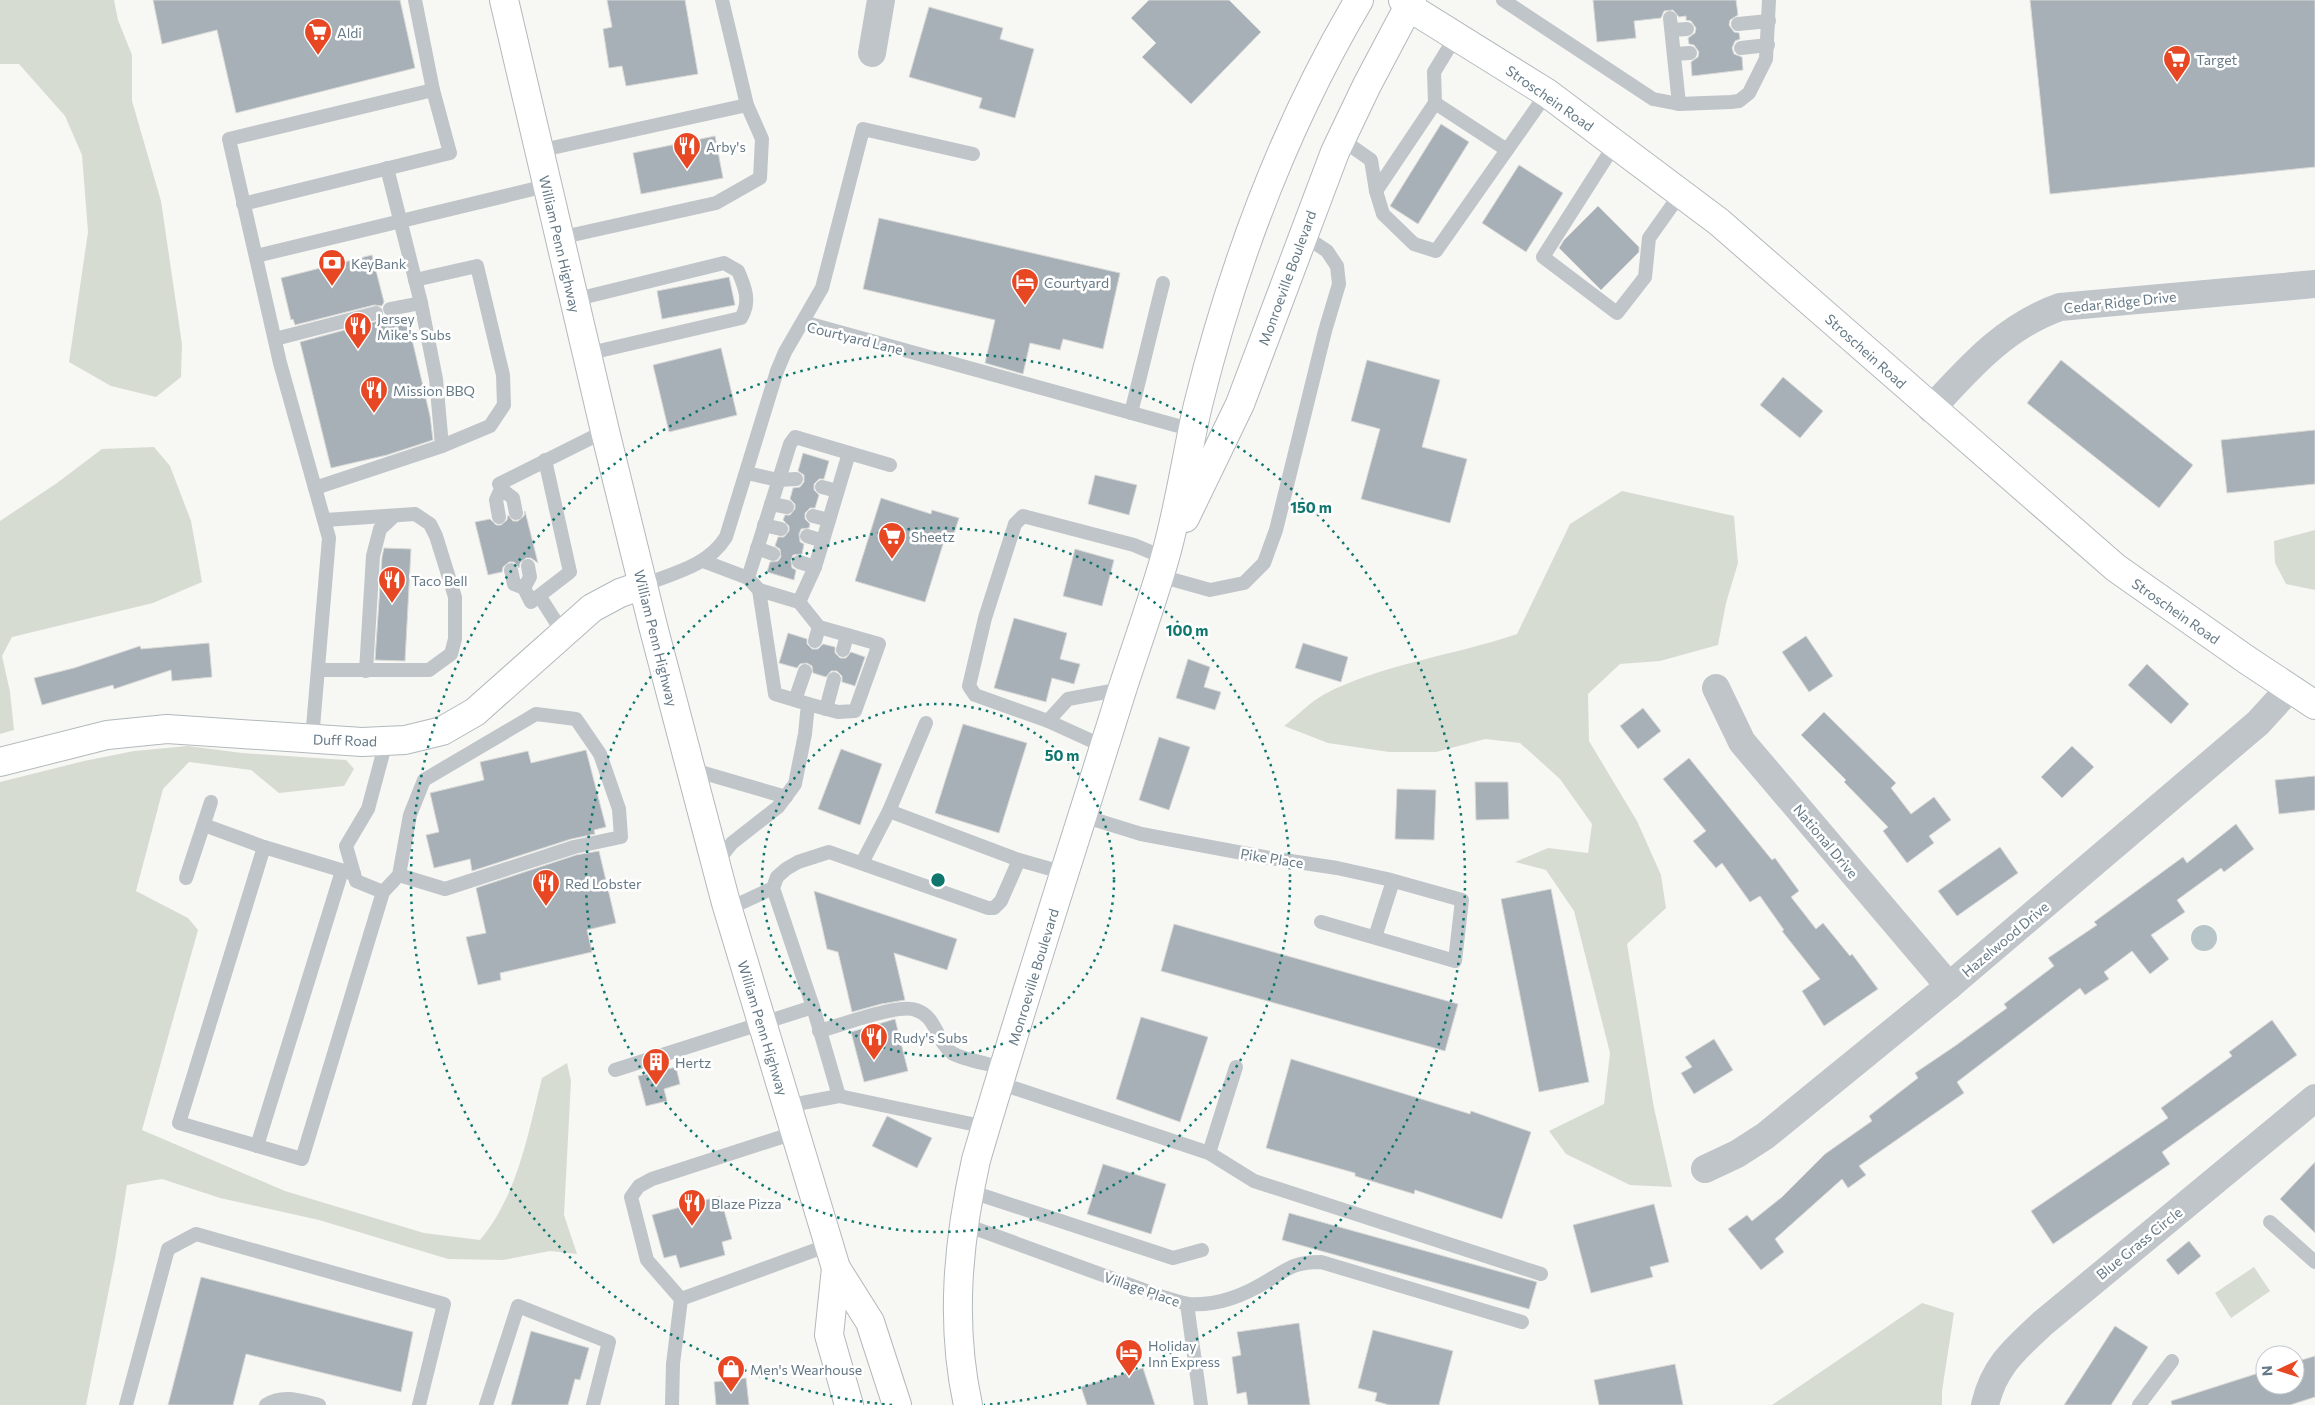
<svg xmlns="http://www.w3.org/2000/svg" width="2315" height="1405" font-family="Commissioner,sans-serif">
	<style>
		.green { fill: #d7dcd3 }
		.water { fill: #b7c5c8 }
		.building { fill: #a7b0b6; stroke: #d9d9d7 }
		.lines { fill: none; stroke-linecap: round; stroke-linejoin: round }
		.secondary-casing { stroke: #b2b9bd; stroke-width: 30 }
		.highway-casing { stroke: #b3b8bb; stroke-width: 30 }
		.lane { stroke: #c0c5c9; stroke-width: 14 }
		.street { stroke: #c0c5c9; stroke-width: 28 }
		.secondary { stroke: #fff; stroke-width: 28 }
		.highway { stroke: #fff; stroke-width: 28 }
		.ring { fill: none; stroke: #0f766e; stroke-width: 2.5; stroke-dasharray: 2.5 5 }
		.labels { text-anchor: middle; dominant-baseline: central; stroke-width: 5; stroke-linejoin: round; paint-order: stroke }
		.poi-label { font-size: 14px; fill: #657986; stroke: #fff; text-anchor: start }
		.street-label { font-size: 14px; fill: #657986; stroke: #fff }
		.centre { fill: #0f766e; stroke: #fff; stroke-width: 2.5 }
		.ring-label { font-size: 15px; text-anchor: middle; font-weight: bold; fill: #0f766e; stroke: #fff; stroke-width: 5; stroke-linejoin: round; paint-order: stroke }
	</style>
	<rect width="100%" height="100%" fill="#f7f7f4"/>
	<g class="green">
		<polygon points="0,0 114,0 118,20 132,55 132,101 161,201 182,344 181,377 156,397 111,386 69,362 88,232 82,155 65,116 19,64 0,64"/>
		<polygon points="154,447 170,466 191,521 202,582 153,603 12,637 2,656 10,692 14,730 0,734 0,521 57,483 102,449"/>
		<path d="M1622,491L1734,516L1738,563L1726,603L1718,645L1660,661L1620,664L1588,694L1589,741L1637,821L1661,875L1666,908L1627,944L1654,1108L1672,1187L1630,1185L1566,1154L1549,1131L1604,1104L1610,1053L1574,911L1546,870L1515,862L1548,848L1588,853L1592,824L1560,779L1520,743L1485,739L1436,752H1389L1328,743L1284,726C1297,716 1309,703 1323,695C1378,665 1456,655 1517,634L1570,524Z"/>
		<polygon points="2315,530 2315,590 2286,584 2275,563 2274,541"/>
		<path d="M188,746L242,753L346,760L354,769L344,786L279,793L251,770L189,762L163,789L136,891L188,918L198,930L142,1130L285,1191L424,1233L480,1240C518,1195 528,1133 542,1078L567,1063L571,1081L564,1215L577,1254L550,1251L503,1260L448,1259L319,1220L220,1198L162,1179L127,1185L115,1259L86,1405H0V782L84,761L134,751Z"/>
		<polygon points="2254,1267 2270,1291 2231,1318 2215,1293"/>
		<polygon points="1922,1303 1954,1313 1942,1391 1942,1405 1772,1405"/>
	</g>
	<circle class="water" cx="2204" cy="938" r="13"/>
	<g class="building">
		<polygon points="153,0 400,0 415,68 236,113 217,30 162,44"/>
		<polygon points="607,0 685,0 698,74 626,86 622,66 609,68 603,29 612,27"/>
		<polygon points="1149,0 1229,0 1261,32 1191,104 1142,57 1156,43 1131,18"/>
		<polygon points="1593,0 1736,0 1738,15 1730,20 1729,25 1734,32 1739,33 1740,39 1735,41 1732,48 1734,54 1742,57 1743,70 1692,76 1691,62 1698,57 1699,52 1694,45 1689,44 1688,38 1695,33 1696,28 1691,21 1686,20 1686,16 1679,17 1673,10 1664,11 1661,18 1634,21 1636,38 1597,42"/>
		<polygon points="2030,0 2315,0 2315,167 2050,194"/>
		<polygon points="929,7 1003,28 1000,39 1034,49 1015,118 979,108 982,98 909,77"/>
		<polygon points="1441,124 1469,142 1418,224 1390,206"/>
		<polygon points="715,136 723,178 641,194 633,153"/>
		<polygon points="1519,165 1563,193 1526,252 1482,223"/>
		<polygon points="1598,206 1639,247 1639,252 1601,290 1559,248 1564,240"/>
		<polygon points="879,218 1120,273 1103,349 1063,339 1060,350 1030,343 1023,374 985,363 995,320 863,289"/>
		<polygon points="372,255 384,302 382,306 374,305 295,325 293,319 291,320 281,278"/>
		<polygon points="729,277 735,305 662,319 657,291"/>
		<polygon points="384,315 388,317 389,322 407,318 430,416 433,440 387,455 331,468 300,342 378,321"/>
		<polygon points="721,348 737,415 669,432 653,365"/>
		<polygon points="1367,360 1440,380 1422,447 1467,459 1450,523 1361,499 1380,429 1351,421"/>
		<polygon points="2061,360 2193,465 2159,508 2027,403"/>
		<polygon points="1783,377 1823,411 1800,438 1760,405"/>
		<polygon points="2315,430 2315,484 2227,493 2221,440"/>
		<polygon points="803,453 829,461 824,479 819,479 814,484 814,490 819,495 815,508 810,508 805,513 805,519 810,524 809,528 801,529 799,534 800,542 804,544 802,554 793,555 791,560 792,568 796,570 794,580 767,572 770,562 778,561 781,557 780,549 775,546 778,537 784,537 789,531 789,526 783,520 785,515 790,515 795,509 795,504 790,499 793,488 800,487 804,482 804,475 798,471"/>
		<polygon points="1095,475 1137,485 1129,515 1088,504"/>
		<polygon points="881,498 931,514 932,510 959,518 951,543 944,541 925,602 855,581"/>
		<polygon points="525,511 538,563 531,558 526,558 520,563 519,568 514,562 509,562 503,567 502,572 488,575 475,522 490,519 496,525 501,525 507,520 508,515 513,521 518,521 524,516"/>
		<polygon points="384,548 411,549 405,661 375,660 382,557"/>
		<polygon points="1075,549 1114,560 1102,606 1063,596"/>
		<polygon points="1014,618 1067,633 1060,659 1080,664 1074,684 1052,678 1046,702 994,688"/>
		<polygon points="788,633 807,639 807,644 812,649 818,649 823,644 835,647 835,653 840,658 846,658 851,652 865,657 855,686 842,682 842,676 837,671 831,671 826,677 813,673 812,666 807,663 800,664 797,668 779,663"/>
		<polygon points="1806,636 1833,676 1809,692 1782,652"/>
		<polygon points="209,643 212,677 172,681 171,670 114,689 113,685 42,705 34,678 74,668 140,646 141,649"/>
		<polygon points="1303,643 1348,657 1341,682 1295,668"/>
		<polygon points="1188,659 1210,667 1204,687 1221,692 1215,710 1176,698"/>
		<polygon points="2147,664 2189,704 2171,724 2128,685"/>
		<polygon points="1643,708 1661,731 1638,749 1620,726"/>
		<polygon points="1824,712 1896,783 1891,788 1911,814 1934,797 1951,820 1929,836 1934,843 1907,863 1883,831 1888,827 1844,782 1846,780 1801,735"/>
		<polygon points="963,724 1027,743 999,833 935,813"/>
		<polygon points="1159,737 1190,747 1169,810 1139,800"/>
		<polygon points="2072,746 2094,767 2062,798 2041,777"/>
		<polygon points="841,749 882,764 860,825 818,809"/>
		<polygon points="586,750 606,827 594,830 595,834 571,839 472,871 470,859 434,868 426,835 439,832 430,793 484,780 480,762 528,751 531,763"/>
		<polygon points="1689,758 1772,860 1775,858 1799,891 1791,897 1816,929 1823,923 1850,956 1852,954 1878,989 1824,1026 1802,991 1820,979 1782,931 1784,930 1760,896 1750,902 1722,863 1716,868 1693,841 1706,831 1663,779"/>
		<polygon points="2315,776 2315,810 2279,814 2275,780"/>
		<polygon points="1475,782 1508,782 1509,819 1476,820"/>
		<polygon points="1397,789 1436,790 1434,840 1395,839"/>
		<polygon points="2236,824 2254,849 2224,872 2221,868 2177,900 2185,912 2151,935 2169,959 2150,974 2132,951 2104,972 2109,979 2085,995 2080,988 1957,1082 1964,1093 1859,1166 1866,1175 1848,1188 1842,1179 1775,1239 1784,1252 1761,1270 1728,1229 1747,1215 1752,1221 1782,1197 1825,1154 1872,1121 1869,1116 1918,1078 1915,1073 1955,1046 2007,1008 2004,1004 2054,966 2048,958 2097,925 2094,922 2183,857 2187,863"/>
		<polygon points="2000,847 2018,873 1957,916 1938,891"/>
		<polygon points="599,851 616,923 587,930 592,952 500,973 501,980 478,985 466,937 486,933 476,888 576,855"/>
		<polygon points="1551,889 1589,1082 1539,1092 1501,899"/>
		<polygon points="814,891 957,939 947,970 894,953 905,1000 881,1004 852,1012 838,952 827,949"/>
		<polygon points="1174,924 1458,1004 1445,1051 1161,971"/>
		<polygon points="1141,1017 1208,1037 1180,1122 1116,1099"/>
		<polygon points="895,1019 908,1071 864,1082 851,1032"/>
		<polygon points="2272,1020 2297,1055 2162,1152 2170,1164 2053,1244 2031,1211 2168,1118 2161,1108 2232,1056 2229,1052"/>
		<polygon points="1714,1039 1733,1070 1694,1094 1681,1073 1692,1067 1685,1057"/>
		<polygon points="1291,1059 1470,1114 1471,1111 1531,1132 1502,1219 1415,1190 1414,1194 1355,1176 1355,1173 1266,1148"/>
		<polygon points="676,1067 680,1084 664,1089 667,1101 646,1106 638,1076"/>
		<polygon points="887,1116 932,1138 917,1168 872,1146"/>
		<polygon points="2315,1162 2315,1233 2280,1199"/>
		<polygon points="1103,1164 1166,1184 1151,1234 1087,1214"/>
		<polygon points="720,1196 732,1239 722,1242 725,1255 680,1268 676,1255 664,1258 652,1215"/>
		<polygon points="1654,1204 1669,1262 1650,1267 1653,1277 1591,1293 1573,1225"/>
		<polygon points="1289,1213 1537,1282 1529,1309 1282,1240"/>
		<polygon points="2189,1241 2201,1256 2178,1275 2166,1260"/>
		<polygon points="201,1277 413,1332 401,1392 246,1354 233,1405 168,1405"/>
		<polygon points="1299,1323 1310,1405 1248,1405 1246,1392 1237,1394 1232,1357 1241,1355 1237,1332"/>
		<polygon points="2115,1326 2148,1347 2111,1405 2064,1405"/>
		<polygon points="1373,1330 1453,1351 1439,1405 1389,1405 1375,1401 1377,1393 1358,1388"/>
		<polygon points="531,1331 589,1348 580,1380 575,1379 568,1405 511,1405"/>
		<polygon points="2315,1356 2315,1397 2290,1405 2172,1405 2171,1401 2265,1371 2265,1385 2295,1385 2295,1362"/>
		<polygon points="1675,1364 1683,1405 1599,1405 1594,1380"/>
		<polygon points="1143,1368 1155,1405 1087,1405 1081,1387"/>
		<polygon points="746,1378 749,1405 716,1405 714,1382"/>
	</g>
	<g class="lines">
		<defs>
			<g id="secondary">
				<polyline points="1403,0 1409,7 1547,93 1719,222 2116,568 2247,660 2315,705"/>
				<polyline points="1185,518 1240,404 1335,152 1367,85 1412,0"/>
				<polyline points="0,762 107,735 167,729 362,742 405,740 442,731 475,712 592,608 620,593 643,585"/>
				<path d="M968,1405C950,1323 958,1241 976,1160C1022,1003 1073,847 1122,690C1136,647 1151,605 1164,561C1179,510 1186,457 1198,405C1233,264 1285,125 1359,0"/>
			</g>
			<g id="highway">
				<polyline points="504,0 605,431 653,626 726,903 836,1268 870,1322 897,1405"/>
				<polyline points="836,1268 829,1335 849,1405"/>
			</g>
		</defs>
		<use href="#secondary" class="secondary-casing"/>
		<use href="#highway" class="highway-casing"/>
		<g class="lane">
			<polyline points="415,0 433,90"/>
			<polyline points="722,0 747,105"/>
			<polyline points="1503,0 1653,99 1679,104 1731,102 1739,101 1749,93 1766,59 1769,0"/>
			<polyline points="1670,18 1679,104"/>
			<polyline points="1738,24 1769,21"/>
			<polyline points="1672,30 1687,29"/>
			<polyline points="1741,48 1768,45"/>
			<polyline points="1674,54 1690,53"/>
			<polyline points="1435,103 1507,150"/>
			<polyline points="1341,139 1371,160 1376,191 1383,214 1414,244 1436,251 1547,93"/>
			<polyline points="1615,144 1543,257 1617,313 1645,277 1649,238 1681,193"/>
			<polyline points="538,151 747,105 762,139 760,178 716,203 559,238"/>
			<polyline points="387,168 421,303 436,379 442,446"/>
			<polyline points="1376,191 1435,103 1434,72 1456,36"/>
			<polyline points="243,204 450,153 433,90 229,139 280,363 329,538 312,739"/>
			<polyline points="256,256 546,186"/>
			<path d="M573,300L724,263L738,271C745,287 751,302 741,318L586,354"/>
			<polyline points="390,309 421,303"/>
			<polyline points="803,322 1193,430"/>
			<polyline points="275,339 376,313"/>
			<polyline points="1131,413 1163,283"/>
			<polyline points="747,473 778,480 796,479"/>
			<polyline points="822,487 837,491"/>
			<polyline points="315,488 442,446 490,426 504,405 503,375 477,266 415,280"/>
			<polyline points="501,489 513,498 516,513"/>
			<polyline points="771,504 787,507"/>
			<polyline points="813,516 829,520"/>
			<polyline points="499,517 496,500 501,489 499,484 605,431"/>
			<polyline points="764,525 781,529"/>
			<polyline points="807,536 823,541"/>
			<polyline points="757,548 773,554"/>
			<polyline points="703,561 748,578 759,590 775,694 808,704 805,734 795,784 778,807 732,843 716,863"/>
			<polyline points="799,562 815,567"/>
			<polyline points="511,570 514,584 524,588 531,602 570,572 545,460"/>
			<polyline points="1160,576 1210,590 1244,583 1264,563 1276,530 1325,331 1339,284 1337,266 1327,251 1303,235"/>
			<polyline points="748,578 790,444 795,437 890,465"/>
			<path d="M643,585C674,573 708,566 726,537L777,371L785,352L822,288L863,129L973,154"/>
			<polyline points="524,588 530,577 528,566"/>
			<polyline points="759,590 799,602 819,627 879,644 855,711 838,712 808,704"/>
			<polyline points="540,597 563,633"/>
			<polyline points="799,602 815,567 849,453"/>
			<polyline points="815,641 819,627"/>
			<polyline points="843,650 847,635"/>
			<polyline points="319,670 429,670 451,654 455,639 455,597 436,536 430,524 415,514 325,520"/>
			<polyline points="366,671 373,556 380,529 394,516"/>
			<polyline points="795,700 805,671"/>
			<polyline points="826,709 834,679"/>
			<polyline points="1048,721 1068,699 1122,689"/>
			<polyline points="386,742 368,809 346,846 356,881 383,892 399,875 410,815 424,780 536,714 576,719 600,754 619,809 621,837 574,847 445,889 399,875"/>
			<polyline points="1105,747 1048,721 975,695 969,686 985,618 1015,524 1023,516 1134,545 1165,558"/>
			<polyline points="690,769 786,797"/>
			<polyline points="889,811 1019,860"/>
			<polyline points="1083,816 1141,834 1264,857 1337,868 1387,879 1462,900 1455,961 1321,922"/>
			<polyline points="204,825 264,847"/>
			<polyline points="862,863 889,811 926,723"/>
			<polyline points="354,874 264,847 179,1123 302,1159 383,892"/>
			<polyline points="186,878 211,802"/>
			<polyline points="728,909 773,888"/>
			<polyline points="1375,937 1393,881"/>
			<path d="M819,1031C839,1026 899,1003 916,1010C937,1017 936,1041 952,1053C963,1060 990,1064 1004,1068"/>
			<polyline points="615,1070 813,1007"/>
			<polyline points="999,1083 1209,1153 1254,1181 1541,1274"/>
			<polyline points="839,1096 813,1007 773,888 777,877 786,869 798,862 829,852 988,908 994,908 1001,901 1019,860 1065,873"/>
			<polyline points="786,1106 839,1096 986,1127"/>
			<polyline points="794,1133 652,1179 639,1186 631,1197 647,1260 681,1299 829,1245"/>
			<polyline points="257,1146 342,871"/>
			<polyline points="1209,1153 1236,1067"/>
			<polyline points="969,1191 1173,1258 1202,1250"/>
			<polyline points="2270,1222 2315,1262"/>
			<path d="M963,1224L1163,1297C1171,1299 1180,1303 1189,1304C1216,1306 1245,1295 1269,1280C1290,1267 1296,1262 1321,1262L1522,1322"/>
			<polyline points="1187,1304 1201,1405"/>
			<polyline points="126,1405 168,1249 196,1234 444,1304 419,1405"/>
			<path d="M266,1405C283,1394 301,1401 319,1405"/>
			<polyline points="486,1405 518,1306 609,1342 593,1405"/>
			<polyline points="672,1405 673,1364 681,1299"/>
			<polyline points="2139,1405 2172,1361"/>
		</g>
		<g class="street">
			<polyline points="872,53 881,0"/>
			<path d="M1931,409C1969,368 2005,326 2060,307L2315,284"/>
			<polyline points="1716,688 1742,742 1949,986"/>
			<polyline points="1705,1169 1737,1154 1765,1136 1949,986 2258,723 2289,689"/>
			<path d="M1985,1405C1994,1366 2015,1349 2043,1323L2315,1098"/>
		</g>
		<use href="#secondary" class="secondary"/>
		<use href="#highway" class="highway"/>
	</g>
	<g class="ring">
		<circle cx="938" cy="880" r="176"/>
		<circle cx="938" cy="880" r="352"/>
		<path d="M892 1405A527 527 0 1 1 984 1405"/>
	</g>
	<defs>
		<symbol id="supermarket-pin" viewBox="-11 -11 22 30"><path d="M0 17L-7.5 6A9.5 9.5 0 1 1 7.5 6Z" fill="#e84724" stroke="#fff"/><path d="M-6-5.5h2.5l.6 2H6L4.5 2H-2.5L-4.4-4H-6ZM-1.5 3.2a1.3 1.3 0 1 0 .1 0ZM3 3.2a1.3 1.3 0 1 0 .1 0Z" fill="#fff"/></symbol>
		<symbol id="restaurant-pin" viewBox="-11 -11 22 30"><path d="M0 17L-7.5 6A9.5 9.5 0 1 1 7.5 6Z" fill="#e84724" stroke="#fff"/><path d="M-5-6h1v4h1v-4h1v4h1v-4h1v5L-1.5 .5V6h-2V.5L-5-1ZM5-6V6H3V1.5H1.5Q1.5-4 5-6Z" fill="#fff"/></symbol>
		<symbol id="bank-pin" viewBox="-11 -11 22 30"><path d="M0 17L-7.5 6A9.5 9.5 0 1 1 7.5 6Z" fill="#e84724" stroke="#fff"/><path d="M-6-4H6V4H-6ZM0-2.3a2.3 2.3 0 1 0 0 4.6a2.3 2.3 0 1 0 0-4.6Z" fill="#fff"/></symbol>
		<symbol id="hotel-pin" viewBox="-11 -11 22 30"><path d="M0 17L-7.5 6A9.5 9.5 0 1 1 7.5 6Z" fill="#e84724" stroke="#fff"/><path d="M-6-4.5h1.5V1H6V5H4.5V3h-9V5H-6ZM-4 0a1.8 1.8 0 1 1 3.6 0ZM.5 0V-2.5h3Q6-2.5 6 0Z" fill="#fff"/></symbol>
		<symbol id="building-pin" viewBox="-11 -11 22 30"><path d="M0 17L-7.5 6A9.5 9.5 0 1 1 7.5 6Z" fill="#e84724" stroke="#fff"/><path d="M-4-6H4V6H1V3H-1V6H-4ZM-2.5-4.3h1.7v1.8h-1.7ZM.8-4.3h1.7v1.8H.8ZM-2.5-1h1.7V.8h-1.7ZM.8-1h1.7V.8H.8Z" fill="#fff"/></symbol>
		<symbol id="shop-pin" viewBox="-11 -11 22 30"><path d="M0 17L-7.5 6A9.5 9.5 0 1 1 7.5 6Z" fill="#e84724" stroke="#fff"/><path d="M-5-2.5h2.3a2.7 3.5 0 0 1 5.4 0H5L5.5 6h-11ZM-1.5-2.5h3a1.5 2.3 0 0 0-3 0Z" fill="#fff"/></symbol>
	</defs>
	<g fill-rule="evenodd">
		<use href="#supermarket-pin" x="302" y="16" width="32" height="43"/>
		<use href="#supermarket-pin" x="2161" y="43" width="32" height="43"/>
		<use href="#restaurant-pin" x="671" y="130" width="32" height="43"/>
		<use href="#bank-pin" x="316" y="247" width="32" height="43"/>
		<use href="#hotel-pin" x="1009" y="266" width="32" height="43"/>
		<use href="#restaurant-pin" x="342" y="310" width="32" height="43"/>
		<use href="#restaurant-pin" x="358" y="374" width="32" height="43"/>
		<use href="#supermarket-pin" x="876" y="520" width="32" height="43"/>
		<use href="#restaurant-pin" x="376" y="564" width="32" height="43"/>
		<use href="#restaurant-pin" x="530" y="867" width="32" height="43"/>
		<use href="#restaurant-pin" x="858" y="1021" width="32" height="43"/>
		<use href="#building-pin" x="640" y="1046" width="32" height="43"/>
		<use href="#restaurant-pin" x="676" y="1187" width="32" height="43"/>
		<use href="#hotel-pin" x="1113" y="1337" width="32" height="43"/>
		<use href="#shop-pin" x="715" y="1353" width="32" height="43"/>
	</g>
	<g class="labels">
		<g class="poi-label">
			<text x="337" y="32">Aldi</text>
			<text x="2196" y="59">Target</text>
			<text x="706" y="146">Arby's</text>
			<text x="351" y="263">KeyBank</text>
			<text x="1044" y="282">Courtyard</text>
			<text x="377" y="318">Jersey<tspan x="377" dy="16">Mike's Subs</tspan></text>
			<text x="393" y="390">Mission BBQ</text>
			<text x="911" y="536">Sheetz</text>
			<text x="411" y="580">Taco Bell</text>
			<text x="565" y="883">Red Lobster</text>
			<text x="893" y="1037">Rudy's Subs</text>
			<text x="675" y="1062">Hertz</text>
			<text x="711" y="1203">Blaze Pizza</text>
			<text x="1148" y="1345">Holiday<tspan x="1148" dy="16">Inn Express</tspan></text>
			<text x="750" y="1369">Men's Wearhouse</text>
		</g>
		<g class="street-label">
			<text transform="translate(1550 98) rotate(35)">Stroschein Road</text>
			<text transform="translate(560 244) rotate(77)">William Penn Highway</text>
			<text transform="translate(1287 278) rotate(-70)">Monroeville Boulevard</text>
			<text transform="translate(2120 302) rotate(-6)">Cedar Ridge Drive</text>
			<text transform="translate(855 338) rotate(14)">Courtyard Lane</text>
			<text transform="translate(1866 351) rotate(42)">Stroschein Road</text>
			<text transform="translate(2176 611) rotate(35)">Stroschein Road</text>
			<text transform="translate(656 638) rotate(76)">William Penn Highway</text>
			<text transform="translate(345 740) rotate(2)">Duff Road</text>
			<text transform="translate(1826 841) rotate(50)">National Drive</text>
			<text transform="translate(1272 858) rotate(9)">Pike Place</text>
			<text transform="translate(2005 939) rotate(-40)">Hazelwood Drive</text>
			<text transform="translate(1033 977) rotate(-73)">Monroeville Boulevard</text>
			<text transform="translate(763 1028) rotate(73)">William Penn Highway</text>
			<text transform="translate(2139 1243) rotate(-39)">Blue Grass Circle</text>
			<text transform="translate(1142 1289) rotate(19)">Village Place</text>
		</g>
	</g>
	<circle cx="938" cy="880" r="8" class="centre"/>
	<g class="ring-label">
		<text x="1311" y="513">150 m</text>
		<text x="1187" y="636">100 m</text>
		<text x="1062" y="761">50 m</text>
	</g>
	<g transform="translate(2280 1370) rotate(266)"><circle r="24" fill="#ffffff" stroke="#c1c9cf"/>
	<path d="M0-4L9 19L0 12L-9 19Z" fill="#e84724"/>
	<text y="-8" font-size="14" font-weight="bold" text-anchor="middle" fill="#657986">N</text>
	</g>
</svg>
